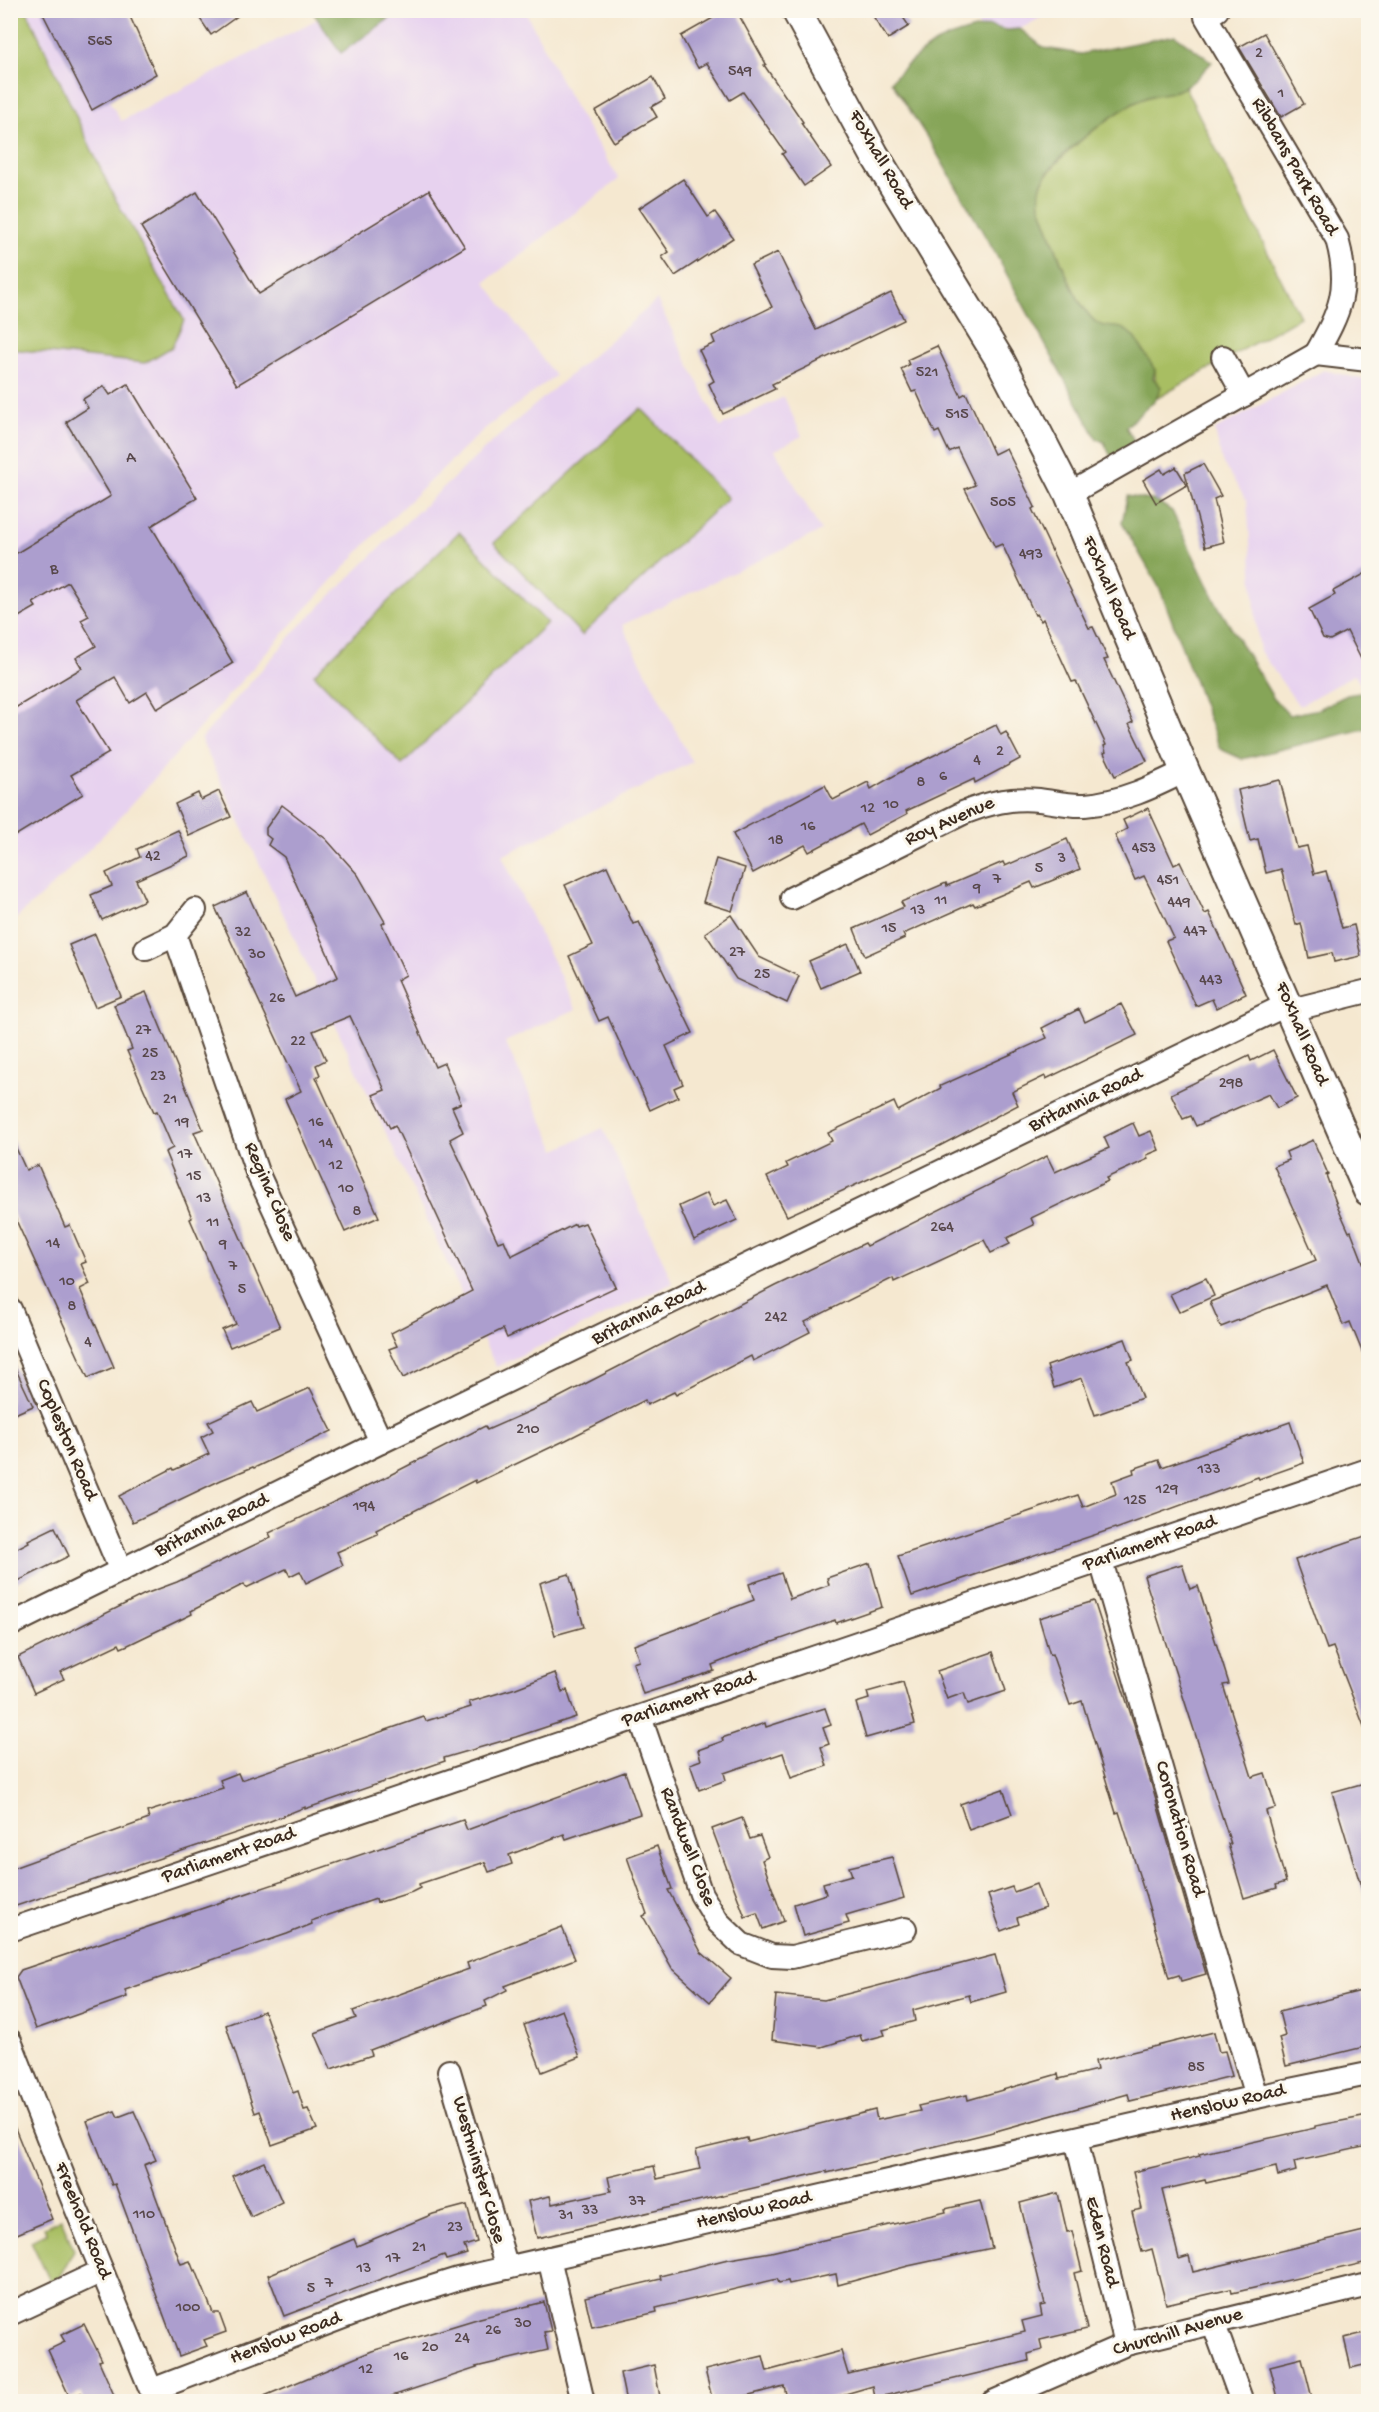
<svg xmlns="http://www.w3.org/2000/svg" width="1379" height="2412" font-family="'Gochi Hand',sans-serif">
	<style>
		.built { fill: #e7d2ef }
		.green { fill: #a8be62; stroke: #727440; stroke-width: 1.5 }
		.forest { fill: #86a558; stroke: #60683b; stroke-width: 1.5 }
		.building { fill: #ac9ece }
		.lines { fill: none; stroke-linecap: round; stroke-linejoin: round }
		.minor-casing { stroke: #574639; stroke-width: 26 }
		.tertiary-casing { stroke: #574639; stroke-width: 32 }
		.minor { stroke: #fff; stroke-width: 22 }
		.tertiary { stroke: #fff; stroke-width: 28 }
		.labels { text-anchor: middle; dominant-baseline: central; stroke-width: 6; stroke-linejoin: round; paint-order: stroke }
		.number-label { font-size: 16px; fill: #57474a }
		.street-label { font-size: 20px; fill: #3b2a1e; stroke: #fbf7ec }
	</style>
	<rect width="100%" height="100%" fill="#fbf7ec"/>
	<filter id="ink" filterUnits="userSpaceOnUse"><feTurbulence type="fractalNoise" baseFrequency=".0167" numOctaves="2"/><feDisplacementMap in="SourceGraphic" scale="12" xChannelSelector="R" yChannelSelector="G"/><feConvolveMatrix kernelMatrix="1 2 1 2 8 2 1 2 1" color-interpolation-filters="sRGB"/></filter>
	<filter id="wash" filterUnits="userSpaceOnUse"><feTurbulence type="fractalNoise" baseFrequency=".008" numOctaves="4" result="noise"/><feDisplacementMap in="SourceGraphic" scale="24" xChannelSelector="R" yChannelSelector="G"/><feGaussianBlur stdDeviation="1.35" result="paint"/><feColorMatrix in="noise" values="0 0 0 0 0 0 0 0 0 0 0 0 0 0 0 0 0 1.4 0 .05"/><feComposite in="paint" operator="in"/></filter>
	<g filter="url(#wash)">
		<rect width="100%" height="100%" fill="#f5e8d0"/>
		<g class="built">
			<polygon points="11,11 57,11 121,121 333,11 525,11 574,106 619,179 485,282 555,376 483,430 381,528 292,624 114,824 62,877 11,923"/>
			<polygon points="971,11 1053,11 1020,29 980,28"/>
			<polygon points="657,300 720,427 784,397 802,436 775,450 821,531 622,625 692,762 502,856 576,1009 505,1042 556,1150 603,1128 673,1283 496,1367 201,739 299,627 398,530 492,442"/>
			<polygon points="1324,370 1368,381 1368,701 1355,674 1299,706 1260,651 1256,622 1247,501 1222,462 1215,430"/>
		</g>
		<g class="green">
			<polygon points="10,11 27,11 112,193 184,320 172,347 145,363 11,349"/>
			<path d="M1185,87L1300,317L1156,399L1155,370L1123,329C1114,328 1103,328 1096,322C1073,304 1052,235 1040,206C1039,200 1038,193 1040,188C1050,160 1114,112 1141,100C1154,94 1171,91 1185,87Z"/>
			<polygon points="641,408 728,498 582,635 494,543"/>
			<polygon points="459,532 547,623 402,765 314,674"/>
			<polygon points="61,2219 74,2250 56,2283 50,2281 31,2241 47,2233 44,2227"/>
		</g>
		<g class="forest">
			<polygon points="312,11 400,11 341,53"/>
			<path d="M989,26L1007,30L1020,29L1044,48L1081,54L1175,35L1212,62C1204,70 1195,82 1185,87C1172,95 1154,93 1140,100C1115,112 1061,152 1046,175C1039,185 1039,194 1040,206C1051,234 1073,306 1097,323C1105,329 1115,325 1124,329C1137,336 1147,358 1155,370L1153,378L1161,387L1156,399L1126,427L1136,444L1111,457L1104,442L1097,439L994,251L932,145L891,81C925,45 941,36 989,26Z"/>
			<polygon points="1127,496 1156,501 1172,511 1215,601 1274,699 1289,715 1319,709 1347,695 1365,692 1368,702 1368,728 1242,759 1220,749 1160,589 1122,523"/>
		</g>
		<g id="blocks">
			<g class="building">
				<polygon points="41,10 127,10 156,74 92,110"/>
				<polygon points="194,10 246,10 211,35"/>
				<polygon points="727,10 736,10 766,64 764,65 803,122 801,123 831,167 804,186 782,154 785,152 743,92 730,100 707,63 698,68 681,36"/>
				<polygon points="869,10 898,10 909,26 888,39"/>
				<polygon points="1264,33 1304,104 1281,117 1239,47"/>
				<polygon points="653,77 665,99 651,107 657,117 614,142 595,111"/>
				<polygon points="683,179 708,217 715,212 733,238 675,276 662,257 669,252 639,208"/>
				<polygon points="429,190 465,247 237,385 141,227 197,192 259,294"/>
				<polygon points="778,252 816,330 891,293 904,320 772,384 775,389 723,414 709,384 714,381 699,350 715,343 712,336 772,307 751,265"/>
				<polygon points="937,346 961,396 966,393 994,454 1006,448 1035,507 1032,509 1060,568 1089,628 1093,627 1108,659 1104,660 1133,722 1129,724 1147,761 1115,776 1104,753 1106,752 1104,746 1106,745 1076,681 1072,682 1043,619 1041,621 1037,614 1035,615 1002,544 995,547 965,489 975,485 957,448 949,452 939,431 935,433 916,391 912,392 901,369 909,365 907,360"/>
				<polygon points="128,384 197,498 151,526 233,663 157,709 147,692 130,703 115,677 76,700 109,753 71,775 83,794 10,839 10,711 82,668 76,658 96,646 81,620 89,616 68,582 33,603 36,607 10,622 10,557 111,496 66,422 88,408 83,399 104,386 110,395"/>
				<polygon points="1203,464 1221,496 1214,499 1224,542 1205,547 1185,473"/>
				<polygon points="1176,467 1187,485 1156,503 1143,480 1161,469 1164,474"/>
				<polygon points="1368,572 1368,673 1347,631 1330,640 1323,638 1309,609 1335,595 1333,591"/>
				<polygon points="996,725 1001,735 1006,732 1020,759 975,783 974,779 906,811 907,814 867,835 861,824 809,852 805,845 753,873 733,834 825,785 833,800 868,782 871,789 904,770"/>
				<polygon points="1280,780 1297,848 1307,846 1314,874 1326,871 1342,928 1354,925 1361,956 1334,962 1332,953 1309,958 1301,923 1296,925 1281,869 1266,873 1258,839 1250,841 1238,790"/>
				<polygon points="219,791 231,817 189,836 175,804 198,793 201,800"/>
				<polygon points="282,805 326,839 358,875 385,922 382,924 406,975 397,980 435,1067 444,1063 461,1103 452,1107 463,1132 450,1139 498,1242 504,1240 511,1256 575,1224 576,1226 585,1223 616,1287 507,1338 503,1329 403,1378 389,1349 397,1346 391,1333 472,1291 395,1125 390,1128 373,1095 385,1090 350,1016 313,1031 326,1060 316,1065 320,1075 316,1077 379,1217 345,1232 285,1099 301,1091 215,907 247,892 295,997 338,977 284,857 268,845 271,839 266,835 266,828"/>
				<polygon points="1148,808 1174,865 1180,862 1205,914 1209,912 1246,994 1216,1008 1212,999 1196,1006 1166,941 1174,938 1156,900 1144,876 1135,880 1115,835 1127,829 1123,820"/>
				<polygon points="178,830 189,856 136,880 145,900 102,920 91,895 112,886 106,873 140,857 137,849"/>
				<polygon points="1067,839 1080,869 1034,888 1031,882 975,906 973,903 903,934 905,938 865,956 854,929 904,907 901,902 946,883 947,886 1003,862 1005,866"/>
				<polygon points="716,859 745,868 732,911 703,902"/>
				<polygon points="607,866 633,924 639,922 693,1033 666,1046 683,1084 674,1088 678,1097 650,1110 608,1017 599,1021 569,956 593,945 565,885"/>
				<polygon points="731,915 759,957 799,976 787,1003 736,979 705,933"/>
				<polygon points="95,934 121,996 95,1007 69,945"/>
				<polygon points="848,944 860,971 821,988 809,961"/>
				<polygon points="146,992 203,1129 194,1132 280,1327 230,1347 222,1330 236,1324 190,1219 192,1218 165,1152 173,1148 157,1111 154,1112 127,1051 132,1049 114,1005"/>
				<polygon points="1121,1004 1137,1035 1046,1079 1045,1076 1012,1092 1018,1105 926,1153 787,1216 767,1177 788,1167 786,1163 832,1141 828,1133 894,1102 898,1111 941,1088 940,1086 1047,1038 1042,1028 1079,1009 1085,1022"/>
				<polygon points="1273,1050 1297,1098 1277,1108 1269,1094 1196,1126 1191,1116 1183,1119 1171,1094 1249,1056 1251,1061"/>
				<polygon points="1133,1123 1139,1136 1151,1131 1159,1150 1147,1155 1148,1159 1106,1178 1108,1181 1031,1218 1034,1225 1007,1238 1010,1244 991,1253 984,1240 894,1282 893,1278 805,1322 810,1332 753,1361 751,1356 676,1395 674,1392 647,1405 645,1400 566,1440 476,1483 475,1480 376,1530 378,1534 337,1552 343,1565 306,1583 300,1571 290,1576 286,1569 246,1588 244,1584 191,1611 192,1614 128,1645 121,1648 119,1644 60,1672 64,1679 34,1693 18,1657 145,1594 177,1582 271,1537 269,1533 386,1477 485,1426 487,1430 546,1404 775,1286 865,1243 867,1246 1047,1156 1055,1172 1109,1148 1104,1137"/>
				<polygon points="10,1135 26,1170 38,1165 65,1227 70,1225 86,1262 81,1264 90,1284 80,1289 114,1367 88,1378 10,1207"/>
				<polygon points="1313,1140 1328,1174 1326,1175 1337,1205 1349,1232 1351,1231 1368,1275 1368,1366 1350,1322 1343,1325 1327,1285 1221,1327 1210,1302 1316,1260 1274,1166 1289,1160 1286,1152"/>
				<polygon points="707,1193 713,1206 727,1200 737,1220 694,1240 679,1206"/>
				<polygon points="1206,1278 1214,1296 1179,1312 1170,1294"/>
				<polygon points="1125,1339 1133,1360 1128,1362 1142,1398 1095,1415 1082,1378 1054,1388 1047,1366"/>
				<polygon points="10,1357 33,1406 10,1416"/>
				<polygon points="310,1388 332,1431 254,1468 253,1467 221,1480 133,1522 119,1496 173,1468 174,1470 209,1454 201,1437 213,1431 208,1422 252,1402 257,1412"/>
				<polygon points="1290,1422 1304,1463 1259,1479 1258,1477 1116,1529 1115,1528 912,1596 898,1556 1078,1495 1083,1507 1116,1494 1112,1481 1134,1473 1133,1469 1159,1460 1162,1467"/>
				<polygon points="55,1527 69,1556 10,1585 10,1552 29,1542 28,1540"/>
				<polygon points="1368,1535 1368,1734 1367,1734 1333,1647 1327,1649 1295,1560"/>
				<polygon points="870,1563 882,1607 836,1623 835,1620 750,1650 712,1665 714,1671 643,1694 633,1663 639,1661 634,1645 754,1600 749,1584 781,1573 790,1599 829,1585 827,1578"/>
				<polygon points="1182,1564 1190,1589 1198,1586 1229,1684 1223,1685 1252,1777 1265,1773 1276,1808 1266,1811 1286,1882 1276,1885 1277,1888 1244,1898 1228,1844 1231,1844 1144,1576"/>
				<polygon points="569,1574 584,1627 555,1635 540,1583"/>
				<polygon points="1094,1601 1134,1724 1206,1974 1181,1981 1179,1975 1169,1978 1146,1897 1119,1812 1116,1813 1082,1701 1070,1705 1052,1654 1050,1655 1039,1618"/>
				<polygon points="993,1652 1006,1691 968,1704 964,1693 947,1699 937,1671"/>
				<polygon points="555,1673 562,1692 567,1690 576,1717 516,1737 444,1758 445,1761 305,1809 305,1807 263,1824 10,1908 10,1869 149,1819 147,1812 223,1788 220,1780 238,1773 241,1780 424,1717 426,1721 471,1707 469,1702 516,1688"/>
				<polygon points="903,1682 915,1724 866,1738 856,1703 869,1699 867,1692"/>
				<polygon points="825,1708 831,1725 823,1728 829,1744 821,1747 827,1766 791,1778 783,1753 724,1773 726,1780 699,1790 690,1764 701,1760 698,1750 723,1741 722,1738 765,1723 766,1727"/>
				<polygon points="625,1772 640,1814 566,1839 564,1834 509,1855 512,1864 489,1872 485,1862 419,1884 420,1888 412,1892 377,1903 376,1899 311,1921 312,1924 287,1934 125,1990 127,1997 36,2029 16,1977 21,1970 463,1820 467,1830"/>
				<polygon points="1368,1782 1368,1895 1364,1896 1332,1792"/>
				<polygon points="1003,1789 1012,1814 969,1830 960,1804"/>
				<polygon points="742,1818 750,1839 760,1836 768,1857 762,1860 784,1921 763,1929 757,1913 745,1917 712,1829"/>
				<polygon points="657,1846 672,1889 668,1890 701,1952 731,1978 710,2002 672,1968 643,1916 647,1914 627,1857"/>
				<polygon points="892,1857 904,1898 846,1915 849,1923 803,1936 794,1904 826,1894 823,1883 852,1875 849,1867"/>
				<polygon points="1036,1884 1045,1908 1017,1918 1019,1924 1001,1931 988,1895 1012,1887 1014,1892"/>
				<polygon points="562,1927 575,1959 505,1986 507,1990 485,2001 487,2006 370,2050 372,2055 331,2069 315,2033 356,2018 353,2011 469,1969 467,1963"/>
				<polygon points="995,1955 1006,1992 971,2002 969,1995 913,2010 915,2021 883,2030 885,2035 862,2041 860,2035 822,2047 772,2040 776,1995 824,2000"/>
				<polygon points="1361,1991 1362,1999 1366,1998 1368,2009 1368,2046 1286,2066 1279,2038 1285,2036 1279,2012"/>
				<polygon points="562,2010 580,2057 542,2072 524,2025"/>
				<polygon points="264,2011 293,2093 298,2091 304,2110 308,2109 317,2129 272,2145 260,2111 255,2113 226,2025"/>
				<polygon points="1214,2032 1219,2052 1225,2051 1232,2076 1130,2101 1128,2094 989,2133 827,2173 827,2171 537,2238 528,2201 550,2196 552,2204 611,2191 608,2177 654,2166 657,2179 700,2169 696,2150 747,2138 748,2142 875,2110 877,2120 920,2111 918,2106 967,2095 968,2100 1058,2074 1059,2079 1097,2070 1095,2061"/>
				<polygon points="115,2111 118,2117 134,2111 156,2160 144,2165 181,2264 190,2261 194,2271 196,2270 213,2313 219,2313 226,2332 204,2340 207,2346 179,2356 115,2184 112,2185 87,2121"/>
				<polygon points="10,2116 52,2219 10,2237"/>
				<polygon points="1368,2116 1368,2146 1294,2162 1296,2171 1278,2176 1276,2167 1206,2183 1205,2180 1162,2190 1179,2259 1189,2256 1193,2272 1368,2230 1368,2262 1232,2293 1231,2289 1166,2304 1152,2249 1142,2252 1137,2231 1132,2211 1142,2209 1133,2172 1200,2156 1199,2154 1315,2128 1315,2126"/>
				<polygon points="264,2162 282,2202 251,2217 232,2176"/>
				<polygon points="1058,2193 1067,2232 1072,2231 1082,2271 1074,2273 1087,2329 1040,2340 1042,2350 1028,2354 1029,2361 875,2398 873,2386 818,2402 788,2402 784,2386 722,2402 713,2402 705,2370 763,2356 767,2371 841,2351 848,2374 1025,2332 1022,2321 1042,2316 1040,2306 1045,2305 1020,2203"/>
				<polygon points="980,2201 992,2248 908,2266 838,2285 836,2274 789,2284 788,2281 779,2283 777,2279 656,2308 657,2312 592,2327 585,2297 661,2279 660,2276 724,2260 771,2252 946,2212 945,2209"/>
				<polygon points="467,2205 477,2242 464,2246 467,2254 446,2260 444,2255 284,2316 268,2275 354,2239 357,2246 433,2214"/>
				<polygon points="544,2302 551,2331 544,2332 548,2350 476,2367 477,2368 374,2402 250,2402 372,2351 480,2318"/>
				<polygon points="84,2324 102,2360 99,2361 117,2402 84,2402 81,2393 70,2398 48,2350 65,2342 61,2335"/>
				<polygon points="1368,2332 1368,2364 1351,2368 1344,2338"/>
				<polygon points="1302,2358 1312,2398 1298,2402 1279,2402 1270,2366"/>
				<polygon points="654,2365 661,2402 626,2402 620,2373"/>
			</g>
		</g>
	</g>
	<g filter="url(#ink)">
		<use href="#blocks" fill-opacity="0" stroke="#574639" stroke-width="1.5"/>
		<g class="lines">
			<defs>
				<g id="minor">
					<path d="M1217,10L1206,17L1337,239C1351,289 1340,311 1316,354"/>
					<polyline points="1316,354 1368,360"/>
					<polyline points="1223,357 1244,395"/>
					<polyline points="1069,494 1316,354"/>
					<path d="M792,898L963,813C989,803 1010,797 1039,800C1055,802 1069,806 1085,805C1122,802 1153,787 1185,771"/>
					<polyline points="175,935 257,1172 381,1442"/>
					<polyline points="146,949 175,935 195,910"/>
					<polyline points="1291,1010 1368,991"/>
					<polyline points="10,1309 121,1571"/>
					<polyline points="1101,1561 1256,2097"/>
					<polyline points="10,1625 381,1442 1288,1004"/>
					<polyline points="640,1717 701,1894 718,1922 741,1944 772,1956 792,1957 905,1929"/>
					<polyline points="10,1930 1368,1470"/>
					<polyline points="10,2041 67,2186 156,2402"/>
					<polyline points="449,2071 507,2268"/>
					<polyline points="1076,2139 1126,2344"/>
					<polyline points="549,2258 583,2402"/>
					<polyline points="10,2314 102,2271"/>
					<polyline points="1213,2322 1242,2402"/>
					<polyline points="152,2390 372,2306 458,2279 1256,2097 1368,2074"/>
					<polyline points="993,2402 1126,2344 1368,2285"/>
				</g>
				<polyline id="tertiary" points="796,10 874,154 1000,360 1069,494 1185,771 1368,1191"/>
			</defs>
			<use href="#minor" class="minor-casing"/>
			<use href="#tertiary" class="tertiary-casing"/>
			<use href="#minor" class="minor"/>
			<use href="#tertiary" class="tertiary"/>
		</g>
	</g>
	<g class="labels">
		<g class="number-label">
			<text x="100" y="42">565</text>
			<text x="1259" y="54">2</text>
			<text x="740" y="72">549</text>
			<text x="1281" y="94">1</text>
			<text x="927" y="373">521</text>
			<text x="957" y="415">515</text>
			<text x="131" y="459">A</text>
			<text x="1003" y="503">505</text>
			<text x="1031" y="555">493</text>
			<text x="54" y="570">B</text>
			<text x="1000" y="752">2</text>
			<text x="977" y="761">4</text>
			<text x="943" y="777">6</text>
			<text x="921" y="783">8</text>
			<text x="891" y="805">10</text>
			<text x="868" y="809">12</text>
			<text x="808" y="827">16</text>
			<text x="776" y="841">18</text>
			<text x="1144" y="849">453</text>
			<text x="153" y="857">42</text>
			<text x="1062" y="859">3</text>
			<text x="1039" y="869">5</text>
			<text x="997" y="880">7</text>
			<text x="1168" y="881">451</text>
			<text x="977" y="889">9</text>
			<text x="941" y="901">11</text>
			<text x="1179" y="903">449</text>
			<text x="918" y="911">13</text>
			<text x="889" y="929">15</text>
			<text x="1195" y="932">447</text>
			<text x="243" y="933">32</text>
			<text x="737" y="953">27</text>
			<text x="257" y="955">30</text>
			<text x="762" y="975">25</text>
			<text x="1211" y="981">443</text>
			<text x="277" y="999">26</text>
			<text x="143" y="1031">27</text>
			<text x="298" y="1042">22</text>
			<text x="150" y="1054">25</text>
			<text x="158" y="1077">23</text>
			<text x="1231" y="1084">298</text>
			<text x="170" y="1100">21</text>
			<text x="182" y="1123">19</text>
			<text x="316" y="1123">16</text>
			<text x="326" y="1144">14</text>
			<text x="185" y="1155">17</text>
			<text x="336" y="1166">12</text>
			<text x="194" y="1177">15</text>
			<text x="346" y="1189">10</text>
			<text x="204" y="1199">13</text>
			<text x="357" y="1212">8</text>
			<text x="213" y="1223">11</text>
			<text x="942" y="1228">264</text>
			<text x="53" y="1244">14</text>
			<text x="223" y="1245">9</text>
			<text x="233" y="1267">7</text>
			<text x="67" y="1282">10</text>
			<text x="242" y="1290">5</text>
			<text x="72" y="1307">8</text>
			<text x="776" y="1318">242</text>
			<text x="88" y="1343">4</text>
			<text x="528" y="1430">210</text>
			<text x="1209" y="1470">133</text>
			<text x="1167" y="1490">129</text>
			<text x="1135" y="1501">125</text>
			<text x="364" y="1507">194</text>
			<text x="1196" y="2068">85</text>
			<text x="637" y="2202">37</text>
			<text x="590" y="2211">33</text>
			<text x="144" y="2215">110</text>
			<text x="566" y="2216">31</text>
			<text x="455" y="2228">23</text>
			<text x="419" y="2248">21</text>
			<text x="393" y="2259">17</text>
			<text x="364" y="2269">13</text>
			<text x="329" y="2284">7</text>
			<text x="311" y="2289">5</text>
			<text x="188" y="2308">100</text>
			<text x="523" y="2324">30</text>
			<text x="493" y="2331">26</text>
			<text x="462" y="2339">24</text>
			<text x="430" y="2348">20</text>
			<text x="401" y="2357">16</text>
			<text x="366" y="2370">12</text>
		</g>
		<g class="street-label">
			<text transform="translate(880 160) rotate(60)">Foxhall Road</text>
			<text transform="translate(1294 167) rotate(60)">Ribbans Park Road</text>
			<text transform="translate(1108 588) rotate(67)">Foxhall Road</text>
			<text transform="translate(950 822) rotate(-24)">Roy Avenue</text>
			<text transform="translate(1301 1034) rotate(67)">Foxhall Road</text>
			<text transform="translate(1086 1101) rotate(-26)">Britannia Road</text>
			<text transform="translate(269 1192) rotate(67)">Regina Close</text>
			<text transform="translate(649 1314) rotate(-26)">Britannia Road</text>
			<text transform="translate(66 1440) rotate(67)">Copleston Road</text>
			<text transform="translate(212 1526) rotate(-26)">Britannia Road</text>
			<text transform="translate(1150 1544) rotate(-19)">Parliament Road</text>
			<text transform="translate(689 1700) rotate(-19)">Parliament Road</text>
			<text transform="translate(1179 1829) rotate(74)">Coronation Road</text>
			<text transform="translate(687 1847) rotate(69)">Randwell Close</text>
			<text transform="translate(229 1856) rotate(-19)">Parliament Road</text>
			<text transform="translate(1228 2104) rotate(-13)">Henslow Road</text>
			<text transform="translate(478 2170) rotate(74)">Westminster Close</text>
			<text transform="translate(754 2211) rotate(-13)">Henslow Road</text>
			<text transform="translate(82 2221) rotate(68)">Freehold Road</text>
			<text transform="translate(1101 2242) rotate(76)">Eden Road</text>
			<text transform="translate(1178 2333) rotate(-16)">Churchill Avenue</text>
			<text transform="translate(286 2339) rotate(-21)">Henslow Road</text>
		</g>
	</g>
	<rect width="1379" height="2412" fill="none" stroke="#fbf7ec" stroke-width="36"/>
</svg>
